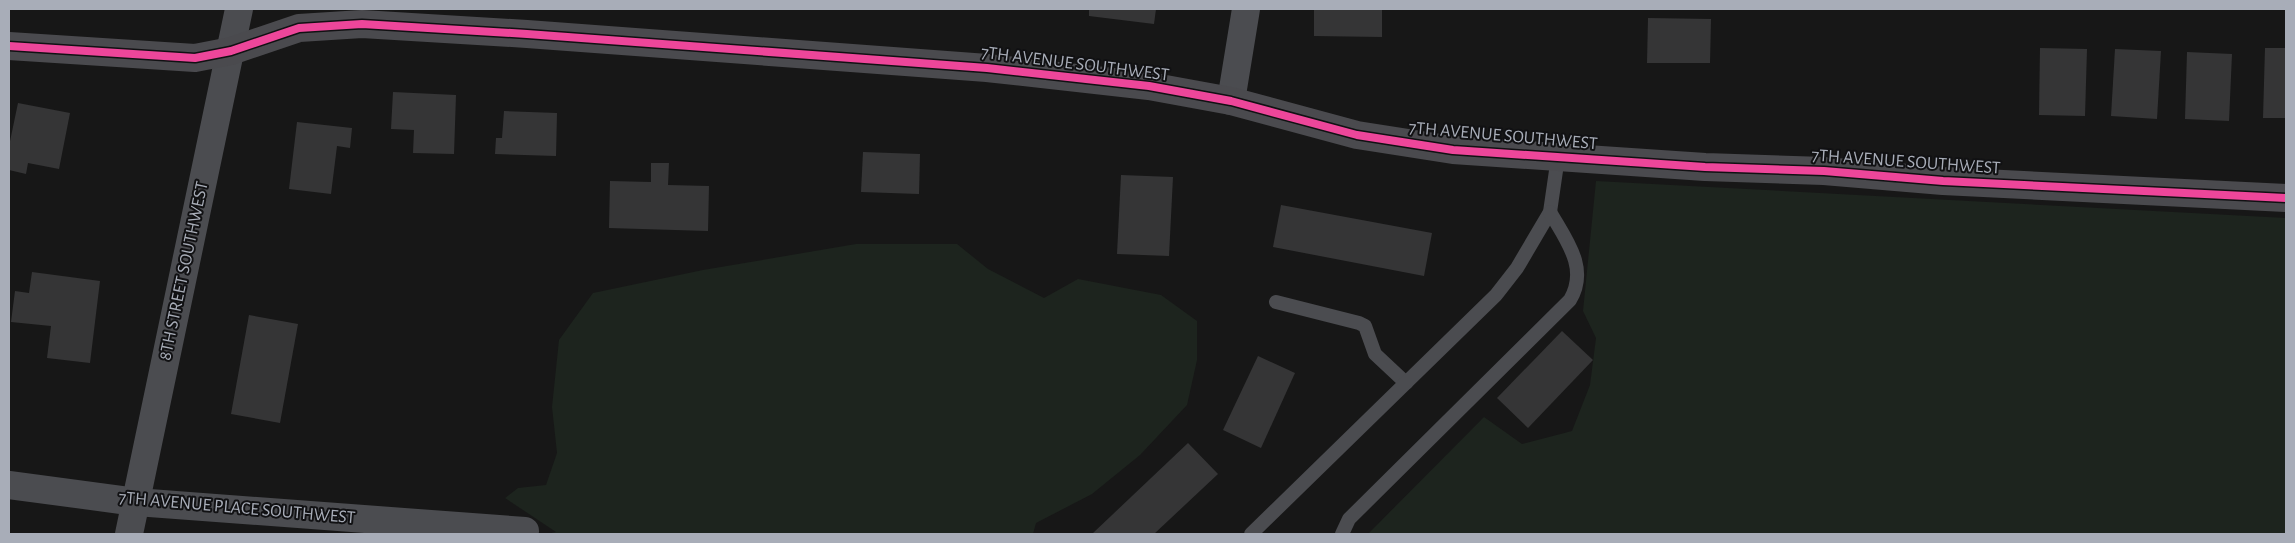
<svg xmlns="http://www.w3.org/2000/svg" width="2295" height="543" font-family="'Alegreya Sans',sans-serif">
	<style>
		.green { fill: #1d241e }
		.building { fill: #353536 }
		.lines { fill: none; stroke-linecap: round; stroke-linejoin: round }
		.lane { stroke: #4b4c50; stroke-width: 14 }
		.street { stroke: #4b4c50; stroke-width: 28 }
		.secondary { stroke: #4a4a4e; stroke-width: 28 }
		.cycleway-casing { stroke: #111113; stroke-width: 11 }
		.cycleway { stroke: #ed469a; stroke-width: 8 }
		.labels { text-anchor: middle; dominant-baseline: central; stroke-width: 4; stroke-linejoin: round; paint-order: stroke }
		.street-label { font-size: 18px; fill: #a8adb8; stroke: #111113 }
	</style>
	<rect width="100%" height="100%" fill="#171717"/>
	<g class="green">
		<polygon points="1596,181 2286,218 2286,534 1368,534 1484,417 1522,444 1572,431 1590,385 1596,338 1583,311"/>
		<polygon points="856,244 957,244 988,269 1044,298 1078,279 1161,295 1197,321 1197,360 1187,405 1140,455 1092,494 1036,523 1033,534 546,534 556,532 505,498 518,488 546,485 557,453 552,407 559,340 593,293 703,270"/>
	</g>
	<g class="building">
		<polygon points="1089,9 1156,9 1154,24 1089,16"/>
		<polygon points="1314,9 1382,9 1382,37 1314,36"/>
		<polygon points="1648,18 1711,19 1710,63 1647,63"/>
		<polygon points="2040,48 2087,49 2085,116 2039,115"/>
		<polygon points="2265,48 2286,48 2286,118 2263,118"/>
		<polygon points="2115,49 2161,51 2157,119 2111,116"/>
		<polygon points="2187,52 2232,54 2229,121 2185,119"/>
		<polygon points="393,92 456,95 454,154 413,153 414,130 391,129"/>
		<polygon points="18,103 70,113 59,169 28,163 26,174 9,170 9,146"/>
		<polygon points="504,111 557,113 556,156 495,154 496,138 502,138"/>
		<polygon points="297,122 352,128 350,148 337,146 331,194 289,189"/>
		<polygon points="863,152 920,154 919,194 861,192"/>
		<polygon points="651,163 669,163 668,185 709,186 708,231 609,228 610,181 651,182"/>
		<polygon points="1121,175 1173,177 1169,256 1117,254"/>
		<polygon points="1281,205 1432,233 1424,276 1273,247"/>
		<polygon points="32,272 100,281 90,363 47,358 51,326 11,322 15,291 29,293"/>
		<polygon points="249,315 298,324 280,423 231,414"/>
		<polygon points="1562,331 1593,360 1528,428 1497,398"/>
		<polygon points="1258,356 1295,373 1261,448 1223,430"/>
		<polygon points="1188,443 1218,474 1154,534 1092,534"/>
	</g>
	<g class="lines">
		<g class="lane">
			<polyline points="1276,302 1359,323 1365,326 1375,354 1406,383"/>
			<polyline points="1251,534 1496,295 1517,268 1550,212 1558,157"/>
			<path d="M1342,534L1349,519L1570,300C1589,268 1566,240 1550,212"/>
		</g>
		<g class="street">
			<polyline points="1231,101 1246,9"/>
			<polyline points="9,485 136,502 525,531"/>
			<polyline points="129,534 239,9"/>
		</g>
		<polyline class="secondary" points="9,46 195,58 231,51 299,28 362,24 527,34 987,68 1149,86 1231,101 1357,135 1453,150 1705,167 1824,171 1943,181 2286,198"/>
		<defs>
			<polyline id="cycleway" points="9,46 195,58 231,51 299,28 362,24 527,34 987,68 1149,86 1231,101 1357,135 1453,150 1705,167 1824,171 1943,181 2286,198"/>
		</defs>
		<use href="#cycleway" class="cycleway-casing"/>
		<use href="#cycleway" class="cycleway"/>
	</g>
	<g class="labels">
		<g class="street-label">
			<text transform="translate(1075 64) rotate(7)">7TH AVENUE SOUTHWEST</text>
			<text transform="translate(1503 136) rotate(5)">7TH AVENUE SOUTHWEST</text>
			<text transform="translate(1906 162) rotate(4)">7TH AVENUE SOUTHWEST</text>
			<text transform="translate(184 271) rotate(-78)">8TH STREET SOUTHWEST</text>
			<text transform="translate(237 508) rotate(5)">7TH AVENUE PLACE SOUTHWEST</text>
		</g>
	</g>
	<rect width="2295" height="543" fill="none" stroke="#a8adb8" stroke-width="20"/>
</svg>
